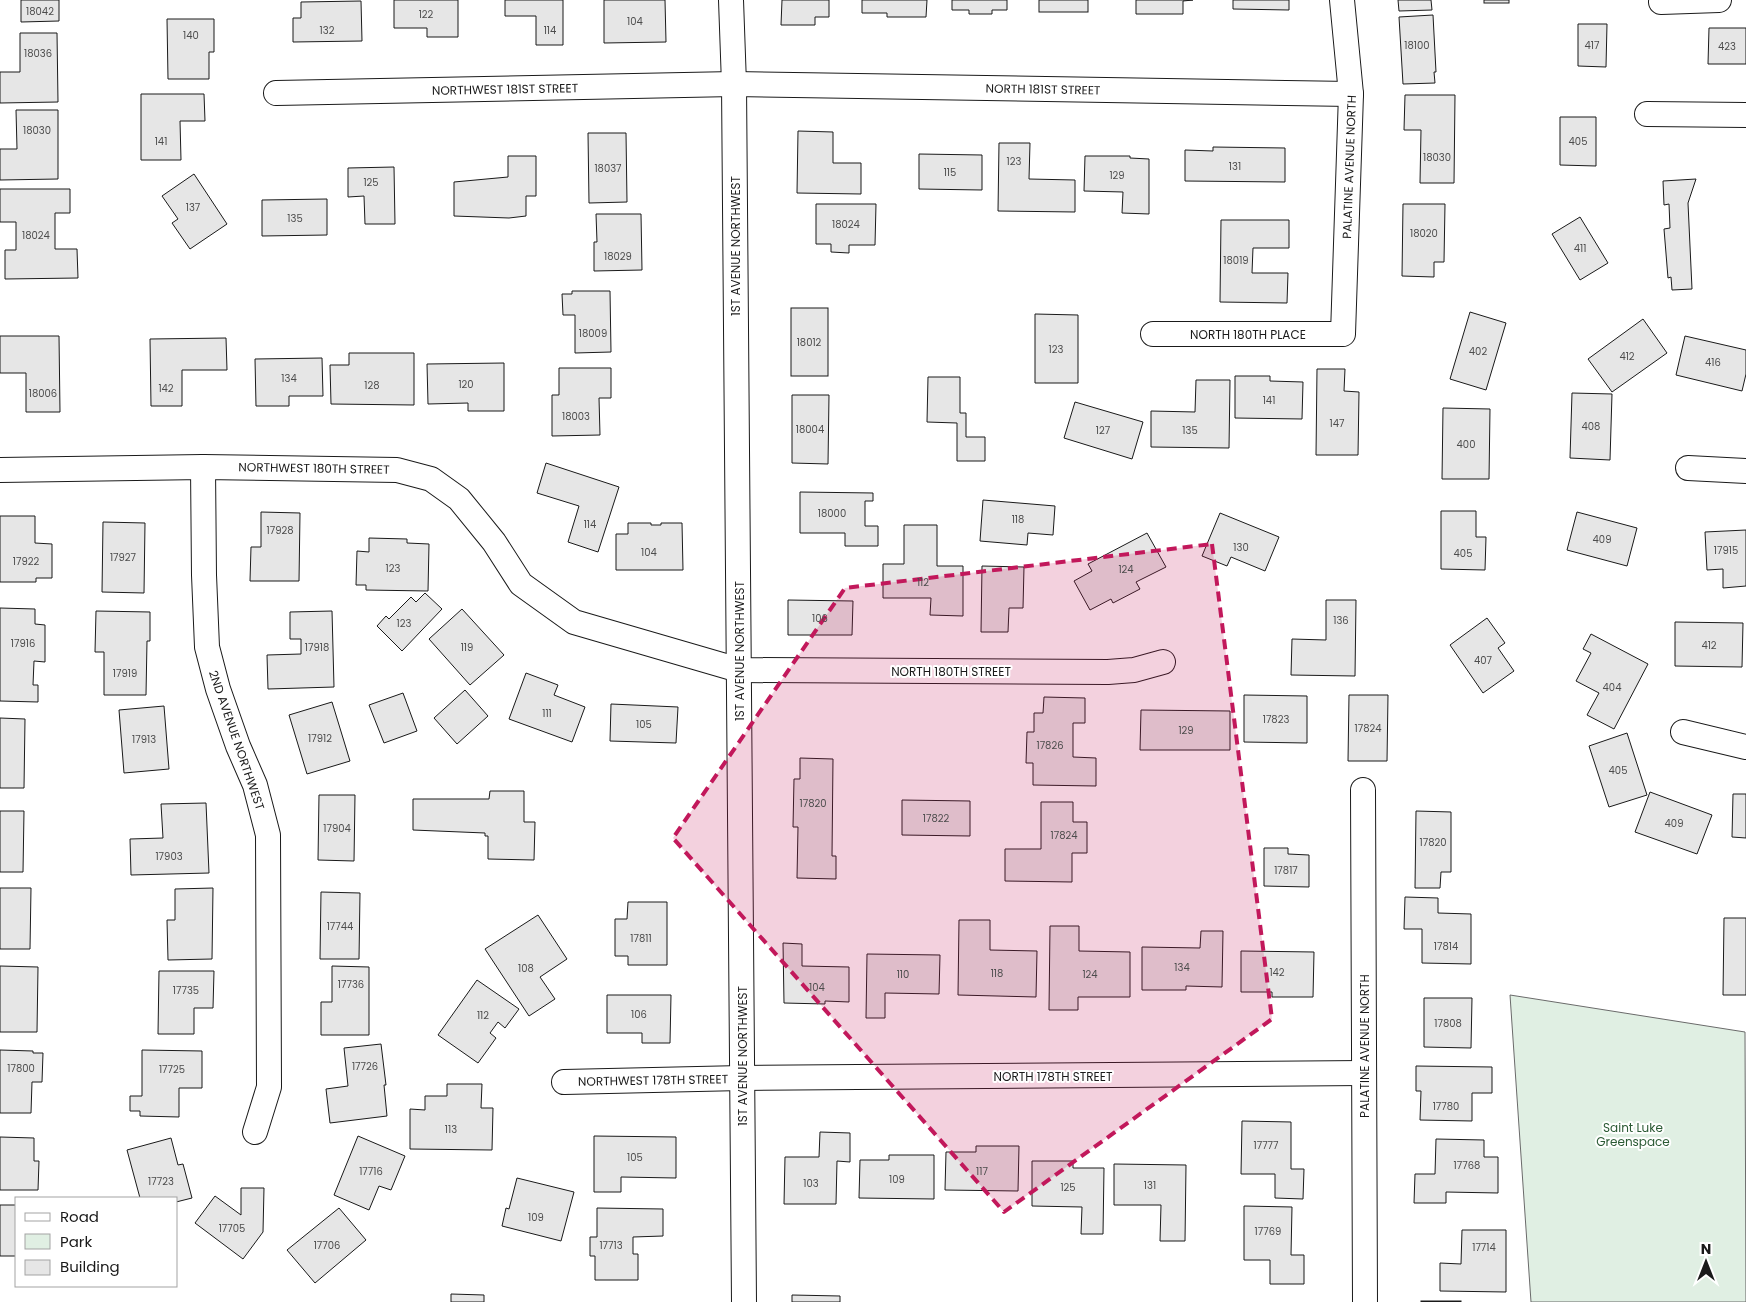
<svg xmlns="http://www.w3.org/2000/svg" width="1746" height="1302" font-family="Poppins,sans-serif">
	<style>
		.green { fill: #e0efe3; stroke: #6a6a6a }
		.building { fill: #e6e6e6; stroke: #1a1a1a }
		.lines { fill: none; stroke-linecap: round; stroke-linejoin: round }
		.minor-casing { stroke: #1a1a1a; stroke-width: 26 }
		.minor { stroke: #fff; stroke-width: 24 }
		.marked { fill: #c2185b; fill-opacity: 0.2; stroke: #c2185b; stroke-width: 4; stroke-dasharray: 10 6; stroke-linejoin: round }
		.labels { text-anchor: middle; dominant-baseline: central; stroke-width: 4; stroke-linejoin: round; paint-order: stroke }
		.number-label { font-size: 10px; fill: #4d4d4d }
		.street-label { font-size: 12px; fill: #1a1a1a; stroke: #fff }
		.park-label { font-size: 12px; fill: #2b5a34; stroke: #fff }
	</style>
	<rect width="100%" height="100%" fill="#fff"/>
	<polygon class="green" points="1510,995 1745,1032 1746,1302 1531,1302"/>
	<g class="building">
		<polygon points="21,0 59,0 59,21 21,22"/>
		<polygon points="394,0 458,0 458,37 427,37 427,28 394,28"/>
		<polygon points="505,0 563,0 563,45 536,45 536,16 505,16"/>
		<polygon points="604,0 665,0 666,42 604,43"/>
		<polygon points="782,0 829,0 829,17 815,17 815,25 781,25"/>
		<polygon points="862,0 927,0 926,17 887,17 887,13 862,13"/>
		<polygon points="952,0 1007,0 1007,10 992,10 992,14 969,14 969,10 952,10"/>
		<rect x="1039" y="0" width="49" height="12"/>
		<polygon points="1136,0 1193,0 1183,1 1183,14 1136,14"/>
		<polygon points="1233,0 1289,0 1289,10 1233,9"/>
		<polygon points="1398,0 1431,0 1432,10 1399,11"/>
		<rect x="1484" y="0" width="25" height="3"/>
		<polygon points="361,1 362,41 293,42 293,18 301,18 301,2"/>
		<polygon points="1433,15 1436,72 1434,72 1435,83 1403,84 1399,17"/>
		<polygon points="167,19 214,19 214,52 209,52 209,79 168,79"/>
		<polygon points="1578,24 1607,24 1606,67 1578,66"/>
		<polygon points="1709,28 1746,28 1746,64 1708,64"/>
		<polygon points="20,33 57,33 58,102 0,103 0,72 20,72"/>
		<polygon points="141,94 204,94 205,121 180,121 181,160 141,160"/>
		<polygon points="1405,95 1455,95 1454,183 1420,183 1421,130 1404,130"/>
		<polygon points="16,110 58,110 58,179 0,180 0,149 17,149"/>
		<polygon points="1560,117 1596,117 1596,166 1560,165"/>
		<polygon points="798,131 833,132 833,163 861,163 861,194 797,193"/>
		<polygon points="588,133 626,133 627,202 589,203"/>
		<polygon points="999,143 1030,143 1029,179 1075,180 1075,212 998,211"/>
		<polygon points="1213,147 1285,148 1285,182 1185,181 1185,150 1213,151"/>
		<polygon points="919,154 982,155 982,190 919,189"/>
		<polygon points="508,156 536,156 536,196 526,196 526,216 509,218 454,216 454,182 508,177"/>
		<polygon points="1085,156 1130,156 1130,158 1149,159 1149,214 1122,213 1123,192 1084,191"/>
		<polygon points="394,167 395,224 365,224 364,196 348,197 348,168"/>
		<polygon points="194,174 227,224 190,249 172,223 178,219 162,196"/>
		<polygon points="1696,179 1688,203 1692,289 1672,290 1671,277 1668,278 1664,229 1670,228 1669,204 1664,205 1663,181"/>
		<polygon points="0,189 70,189 70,213 55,213 55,249 77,249 78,278 5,279 5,250 16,250 16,222 0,222"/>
		<polygon points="327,199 327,235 262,236 262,200"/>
		<polygon points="816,204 876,204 875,245 849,245 849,253 831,252 831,244 816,244"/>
		<polygon points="1403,204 1445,204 1444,262 1434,262 1434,277 1402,276"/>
		<polygon points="596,214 641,214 642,270 594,271 594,242 597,242"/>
		<polygon points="1580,217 1608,263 1580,280 1552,234"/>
		<polygon points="1221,220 1289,220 1289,248 1253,248 1252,273 1288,273 1287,303 1220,302"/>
		<polygon points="572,291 610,291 611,352 575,353 575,315 563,315 562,294 572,294"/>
		<rect x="791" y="308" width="37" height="68"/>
		<polygon points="1470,312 1506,323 1486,390 1450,379"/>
		<polygon points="1035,314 1078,315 1078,383 1035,383"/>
		<polygon points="1643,319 1667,353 1612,392 1588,359"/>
		<polygon points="0,336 59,336 60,412 26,412 26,373 0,373"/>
		<polygon points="1685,336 1746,350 1746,374 1742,391 1676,375"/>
		<polygon points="226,338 227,370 182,370 182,406 151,406 150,339"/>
		<polygon points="349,353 414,353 414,405 331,404 330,365 349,365"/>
		<polygon points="322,358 323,396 289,396 289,406 256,406 255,359"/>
		<polygon points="504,363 504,411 468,411 468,403 428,404 427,364"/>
		<polygon points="559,368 611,368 611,398 599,398 600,435 552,436 552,395 559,395"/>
		<polygon points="1317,369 1345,369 1344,391 1359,392 1358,455 1316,455"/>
		<polygon points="1235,376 1270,376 1270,381 1303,382 1302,419 1235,418"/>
		<polygon points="928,377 960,377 960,413 966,413 966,437 985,437 985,461 957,461 957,423 927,422"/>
		<polygon points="1196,380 1230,380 1229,448 1151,447 1151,411 1195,412"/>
		<polygon points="1572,393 1612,394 1610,460 1570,458"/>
		<polygon points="792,395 829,395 828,464 792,463"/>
		<polygon points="1075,402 1143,422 1132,459 1064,438"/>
		<polygon points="1443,408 1490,409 1489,479 1442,479"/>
		<polygon points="546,463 619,487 598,552 568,542 579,506 537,493"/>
		<polygon points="800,492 873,493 873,501 865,501 865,526 878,526 878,546 845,546 845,533 800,533"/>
		<polygon points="983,500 1055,506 1053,535 1028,533 1027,545 980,541"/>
		<polygon points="1441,511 1476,511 1476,537 1486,537 1485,570 1441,569"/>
		<polygon points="261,512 300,513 299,581 250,581 251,547 261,547"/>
		<polygon points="1577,512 1637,528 1627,566 1567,550"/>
		<polygon points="1220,513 1279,537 1265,571 1231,557 1227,566 1202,556"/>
		<polygon points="0,516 35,516 35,543 52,544 52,578 36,578 36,582 0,582"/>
		<polygon points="103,522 145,523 144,593 102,592"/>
		<polygon points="628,523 651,523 651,525 661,525 661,523 682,523 683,570 616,570 616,534 628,534"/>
		<polygon points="904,525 937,525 937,566 963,566 963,616 930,615 931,598 883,598 883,564 904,564"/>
		<polygon points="1746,530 1746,586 1723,588 1723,569 1707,570 1705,532"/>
		<polygon points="1147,533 1166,567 1136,582 1140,589 1113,603 1111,599 1090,610 1074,581 1092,571 1088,564"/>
		<polygon points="369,538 407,539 407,543 429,544 428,591 366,590 366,585 356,585 357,551 369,552"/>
		<polygon points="982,566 1024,567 1023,608 1009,608 1008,632 981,632"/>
		<polygon points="425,593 442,609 402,651 377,626 386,616 389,619 411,597 416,602"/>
		<polygon points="788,600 853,601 852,635 788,635"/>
		<polygon points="1326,600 1356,600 1355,676 1291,675 1292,639 1326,640"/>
		<polygon points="0,608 35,609 35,624 45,625 45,662 34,661 33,685 38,685 38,702 0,701"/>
		<polygon points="462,609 504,655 470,685 429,639"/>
		<polygon points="96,611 150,612 150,641 147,641 146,695 104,695 104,652 95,652"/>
		<polygon points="332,611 334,687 268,689 267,655 301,654 301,639 290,639 290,612"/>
		<polygon points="1487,618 1505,643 1498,648 1514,671 1483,693 1450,645"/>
		<polygon points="1675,622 1743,623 1742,667 1675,666"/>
		<polygon points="1591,634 1648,664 1614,729 1587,715 1599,693 1576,681 1591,653 1583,649"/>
		<polygon points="526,673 558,685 554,695 585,707 572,742 509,719"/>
		<polygon points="465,690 488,716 457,744 434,718"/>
		<polygon points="403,693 417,731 384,743 369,705"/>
		<polygon points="1244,695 1307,696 1307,743 1244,742"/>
		<polygon points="1349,695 1388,695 1387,761 1348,761"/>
		<polygon points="1044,697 1085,698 1085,723 1073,723 1073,757 1096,758 1096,786 1033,785 1033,763 1026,763 1027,732 1034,732 1034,713 1043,713"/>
		<polygon points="332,702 350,761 307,774 289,715"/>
		<polygon points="611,704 678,707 676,743 610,741"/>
		<polygon points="164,706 169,769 124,773 119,710"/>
		<polygon points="1141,710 1230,711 1230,750 1140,750"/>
		<polygon points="0,718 25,719 24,788 0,788"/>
		<polygon points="1627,733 1647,795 1609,807 1589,746"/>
		<polygon points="800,758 833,759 832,856 836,856 836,879 797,878 798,827 793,827 794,779 800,779"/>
		<polygon points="490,791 524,791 524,822 535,822 534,860 488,859 488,836 485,836 485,833 413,830 413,799 489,799"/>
		<polygon points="1650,792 1712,815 1697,854 1635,832"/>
		<polygon points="1733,794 1746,794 1746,838 1732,837"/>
		<polygon points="319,795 355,795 354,861 318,860"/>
		<polygon points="902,800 970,801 970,836 902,835"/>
		<polygon points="1041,802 1073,802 1073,822 1087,822 1087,853 1072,853 1072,882 1005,881 1005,849 1041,849"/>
		<polygon points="206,803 209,873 131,875 130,839 163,838 161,804"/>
		<polygon points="0,811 24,811 23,872 0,872"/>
		<polygon points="1416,811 1451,812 1451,872 1441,872 1440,888 1415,888"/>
		<polygon points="1264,848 1288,848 1288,854 1309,855 1309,887 1264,886"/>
		<polygon points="0,888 31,888 30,949 0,949"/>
		<polygon points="213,888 212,959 168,960 167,920 175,920 175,889"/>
		<polygon points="321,892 360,893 359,959 320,959"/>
		<polygon points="1405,897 1438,898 1438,913 1471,914 1471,964 1422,963 1422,929 1404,929"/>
		<polygon points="628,902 667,902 667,965 628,965 628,956 615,956 615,919 627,919"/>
		<polygon points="538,915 567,959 540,977 555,999 529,1016 485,949"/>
		<polygon points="1724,918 1746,918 1746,995 1723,995"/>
		<polygon points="959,920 990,920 990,950 1037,951 1036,997 958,995"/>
		<polygon points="1050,926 1079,926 1079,951 1130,952 1130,997 1078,997 1078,1010 1049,1010"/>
		<polygon points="1201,931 1223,931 1222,987 1186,986 1186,990 1142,990 1142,947 1200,948"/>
		<polygon points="783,943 802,944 802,966 849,967 849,1002 825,1001 825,1004 784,1003"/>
		<polygon points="1241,951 1314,952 1313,997 1272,997 1272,992 1241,992"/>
		<polygon points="867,954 940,955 939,994 885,993 885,1018 866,1018"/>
		<polygon points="0,966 38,967 37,1032 0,1032"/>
		<polygon points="332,966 369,967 369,1035 321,1035 321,1002 332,1002"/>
		<polygon points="159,971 214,971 213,1008 194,1008 194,1034 158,1034"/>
		<polygon points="477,980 519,1009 505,1028 498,1022 490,1033 496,1038 478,1063 438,1035"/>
		<polygon points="607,995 671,995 670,1043 642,1043 642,1033 607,1033"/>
		<polygon points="1424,998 1472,998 1471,1048 1424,1047"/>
		<polygon points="381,1044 386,1085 384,1085 387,1116 330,1123 326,1089 348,1086 344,1048"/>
		<polygon points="0,1050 33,1051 33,1053 43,1053 42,1082 32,1082 31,1113 0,1113"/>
		<polygon points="142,1050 202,1051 202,1088 179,1088 179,1117 140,1116 140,1111 130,1111 130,1096 142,1096"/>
		<polygon points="1416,1066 1492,1067 1492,1093 1472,1093 1472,1121 1420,1120 1421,1091 1416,1091"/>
		<polygon points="447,1084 482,1084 481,1108 493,1108 492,1150 410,1149 410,1109 425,1110 425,1096 447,1096"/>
		<polygon points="1242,1121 1291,1122 1291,1169 1304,1169 1303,1199 1275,1198 1275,1174 1241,1174"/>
		<polygon points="820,1132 850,1133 850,1162 837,1161 836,1204 784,1204 785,1157 819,1157"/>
		<polygon points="358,1136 405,1156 391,1190 379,1186 369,1210 334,1195"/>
		<polygon points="594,1136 676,1137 676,1178 621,1177 621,1192 594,1192"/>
		<polygon points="0,1137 34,1138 34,1161 39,1161 38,1190 0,1190"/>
		<polygon points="171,1138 178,1165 183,1164 192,1198 176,1202 176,1198 140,1198 127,1150"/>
		<polygon points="1436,1139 1484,1140 1484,1157 1498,1157 1498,1193 1446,1192 1446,1203 1414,1203 1415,1174 1435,1174"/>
		<polygon points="976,1146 1019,1146 1018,1191 945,1190 946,1152 976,1152"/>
		<polygon points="889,1155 934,1155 934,1199 859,1198 860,1160 889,1160"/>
		<polygon points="1032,1161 1073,1161 1073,1168 1104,1168 1103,1234 1081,1234 1082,1207 1032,1206"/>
		<polygon points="1114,1164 1186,1165 1185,1241 1160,1241 1161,1205 1114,1205"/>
		<polygon points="517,1178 574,1192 561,1241 502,1226 506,1208 509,1209"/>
		<polygon points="241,1188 264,1188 263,1232 243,1259 195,1223 215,1196 241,1215"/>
		<rect x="0" y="1205" width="16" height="51"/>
		<polygon points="1244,1206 1292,1207 1291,1255 1304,1255 1304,1284 1270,1284 1270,1260 1244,1260"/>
		<polygon points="339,1208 366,1240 315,1283 287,1250"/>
		<polygon points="597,1208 663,1209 663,1236 633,1237 633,1254 638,1254 638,1280 595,1280 595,1256 590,1256 590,1237 597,1237"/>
		<polygon points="1462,1230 1506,1230 1506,1292 1440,1291 1440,1263 1461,1264"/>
		<polygon points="451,1294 484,1295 484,1302 451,1302"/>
		<polygon points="792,1295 840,1296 840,1302 792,1302"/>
		<rect x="1421" y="1301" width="40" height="1"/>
	</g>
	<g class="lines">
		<defs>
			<g id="minor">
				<polyline points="731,0 734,84 744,1302"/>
				<polyline points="1661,2 1719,0"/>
				<polyline points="276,93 734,84 1351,94"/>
				<polyline points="1647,114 1746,115"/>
				<polyline points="1153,334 1343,334 1351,94 1342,0"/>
				<polyline points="203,467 204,575 207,647 218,689 238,746 255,785 268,835 269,1087 255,1132"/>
				<polyline points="1688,468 1746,471"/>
				<polyline points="0,470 203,467 397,470 431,479 459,499 494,542 521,584 574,622 739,670 1108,672 1134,670 1163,662"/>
				<polyline points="1683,732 1746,747"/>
				<polyline points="1363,790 1365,1302"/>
				<polyline points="564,1082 742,1078 1364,1073"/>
			</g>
		</defs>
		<use href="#minor" class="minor-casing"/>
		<use href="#minor" class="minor"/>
	</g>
	<path class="marked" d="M1212,544L1272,1019L1004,1212L673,838L845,588Z"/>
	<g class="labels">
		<g class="number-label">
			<text x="40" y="11">18042</text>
			<text x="426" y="14">122</text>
			<text x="635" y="21">104</text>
			<text x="327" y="30">132</text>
			<text x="550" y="30">114</text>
			<text x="191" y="35">140</text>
			<text x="1417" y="45">18100</text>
			<text x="1592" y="45">417</text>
			<text x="1727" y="46">423</text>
			<text x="38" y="53">18036</text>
			<text x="37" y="130">18030</text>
			<text x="161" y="141">141</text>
			<text x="1578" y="141">405</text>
			<text x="1437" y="157">18030</text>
			<text x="1014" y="161">123</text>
			<text x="1235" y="166">131</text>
			<text x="608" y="168">18037</text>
			<text x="950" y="172">115</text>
			<text x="1117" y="175">129</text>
			<text x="371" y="182">125</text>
			<text x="193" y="207">137</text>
			<text x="295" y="218">135</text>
			<text x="846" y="224">18024</text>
			<text x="1424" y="233">18020</text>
			<text x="36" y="235">18024</text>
			<text x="1580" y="248">411</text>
			<text x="618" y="256">18029</text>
			<text x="1236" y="260">18019</text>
			<text x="593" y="333">18009</text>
			<text x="809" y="342">18012</text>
			<text x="1056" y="349">123</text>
			<text x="1478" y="351">402</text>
			<text x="1627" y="356">412</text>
			<text x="1713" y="362">416</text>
			<text x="289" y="378">134</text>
			<text x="466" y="384">120</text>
			<text x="372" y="385">128</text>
			<text x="166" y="388">142</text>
			<text x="43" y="393">18006</text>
			<text x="1269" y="400">141</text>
			<text x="576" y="416">18003</text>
			<text x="1337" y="423">147</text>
			<text x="1591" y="426">408</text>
			<text x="810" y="429">18004</text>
			<text x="1103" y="430">127</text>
			<text x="1190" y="430">135</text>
			<text x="1466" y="444">400</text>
			<text x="832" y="513">18000</text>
			<text x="1018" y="519">118</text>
			<text x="590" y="524">114</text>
			<text x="280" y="530">17928</text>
			<text x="1602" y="539">409</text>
			<text x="1241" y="547">130</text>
			<text x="1726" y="550">17915</text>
			<text x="649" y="552">104</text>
			<text x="1463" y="553">405</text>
			<text x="123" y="557">17927</text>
			<text x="26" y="561">17922</text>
			<text x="393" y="568">123</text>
			<text x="1126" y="569">124</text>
			<text x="923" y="582">112</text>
			<text x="820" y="618">106</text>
			<text x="1341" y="620">136</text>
			<text x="404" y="623">123</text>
			<text x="23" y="643">17916</text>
			<text x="1709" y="645">412</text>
			<text x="317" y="647">17918</text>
			<text x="467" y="647">119</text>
			<text x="1483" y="660">407</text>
			<text x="125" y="673">17919</text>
			<text x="1612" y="687">404</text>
			<text x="547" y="713">111</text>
			<text x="1276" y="719">17823</text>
			<text x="644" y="724">105</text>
			<text x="1368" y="728">17824</text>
			<text x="1186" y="730">129</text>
			<text x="320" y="738">17912</text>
			<text x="144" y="739">17913</text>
			<text x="1050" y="745">17826</text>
			<text x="1618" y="770">405</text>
			<text x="813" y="803">17820</text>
			<text x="936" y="818">17822</text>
			<text x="1674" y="823">409</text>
			<text x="337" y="828">17904</text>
			<text x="1064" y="835">17824</text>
			<text x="1433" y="842">17820</text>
			<text x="169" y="856">17903</text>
			<text x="1286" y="870">17817</text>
			<text x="340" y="926">17744</text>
			<text x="641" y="938">17811</text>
			<text x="1446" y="946">17814</text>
			<text x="1182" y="967">134</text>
			<text x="526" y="968">108</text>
			<text x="1277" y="972">142</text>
			<text x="997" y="973">118</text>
			<text x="903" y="974">110</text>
			<text x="1090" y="974">124</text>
			<text x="351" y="984">17736</text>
			<text x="817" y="987">104</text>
			<text x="186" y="990">17735</text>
			<text x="639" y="1014">106</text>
			<text x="483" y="1015">112</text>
			<text x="1448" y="1023">17808</text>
			<text x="365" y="1066">17726</text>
			<text x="21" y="1068">17800</text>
			<text x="172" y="1069">17725</text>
			<text x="1446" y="1106">17780</text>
			<text x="451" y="1129">113</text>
			<text x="1266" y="1145">17777</text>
			<text x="635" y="1157">105</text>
			<text x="1467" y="1165">17768</text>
			<text x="371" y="1171">17716</text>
			<text x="982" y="1171">117</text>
			<text x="897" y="1179">109</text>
			<text x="161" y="1181">17723</text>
			<text x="811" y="1183">103</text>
			<text x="1150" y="1185">131</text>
			<text x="1068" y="1187">125</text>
			<text x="536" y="1217">109</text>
			<text x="232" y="1228">17705</text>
			<text x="1268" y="1231">17769</text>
			<text x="327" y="1245">17706</text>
			<text x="611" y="1245">17713</text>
			<text x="1484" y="1247">17714</text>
		</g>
		<g class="street-label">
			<text transform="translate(505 89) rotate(-1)">NORTHWEST 181ST STREET</text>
			<text transform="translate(1043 89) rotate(1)">NORTH 181ST STREET</text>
			<text transform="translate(1349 167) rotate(-88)">PALATINE AVENUE NORTH</text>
			<text transform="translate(735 246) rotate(-90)">1ST AVENUE NORTHWEST</text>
			<text x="1248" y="334">NORTH 180TH PLACE</text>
			<text transform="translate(314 468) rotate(1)">NORTHWEST 180TH STREET</text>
			<text transform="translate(739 651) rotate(-90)">1ST AVENUE NORTHWEST</text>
			<text x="951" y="671">NORTH 180TH STREET</text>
			<text transform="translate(237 740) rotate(71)">2ND AVENUE NORTHWEST</text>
			<text transform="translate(1364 1046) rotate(-90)">PALATINE AVENUE NORTH</text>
			<text transform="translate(742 1056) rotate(-90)">1ST AVENUE NORTHWEST</text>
			<text x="1053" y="1076">NORTH 178TH STREET</text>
			<text transform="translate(653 1080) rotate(-1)">NORTHWEST 178TH STREET</text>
		</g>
		<g class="park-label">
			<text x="1633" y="1127">Saint Luke<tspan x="1633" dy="14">Greenspace</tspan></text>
		</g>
	</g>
	<rect x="15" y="1197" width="162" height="90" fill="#ffffff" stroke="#a3a3a3"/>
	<rect x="25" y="1213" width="25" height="8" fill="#ffffff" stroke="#a3a3a3"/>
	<text x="60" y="1222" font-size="15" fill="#1a1a1a">Road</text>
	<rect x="25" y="1234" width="25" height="15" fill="#e0efe3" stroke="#a3a3a3"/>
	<text x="60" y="1247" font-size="15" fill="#1a1a1a">Park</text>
	<rect x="25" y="1260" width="25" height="15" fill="#e6e6e6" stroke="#a3a3a3"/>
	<text x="60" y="1272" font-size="15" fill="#1a1a1a">Building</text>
	<g transform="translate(1706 1262)" stroke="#ffffff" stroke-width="4" paint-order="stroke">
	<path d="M0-4L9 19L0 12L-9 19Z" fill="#1a1a1a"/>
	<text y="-8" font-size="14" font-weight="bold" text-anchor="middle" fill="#1a1a1a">N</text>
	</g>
</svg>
